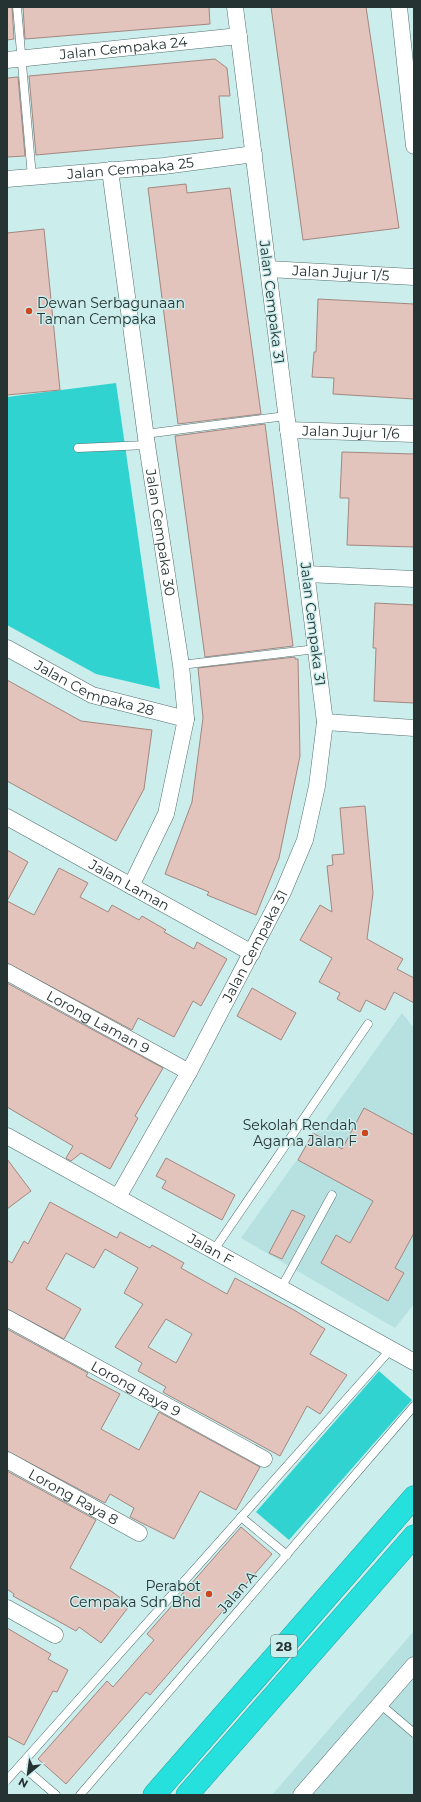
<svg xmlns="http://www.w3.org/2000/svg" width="421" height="1802" font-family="Montserrat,sans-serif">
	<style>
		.built { fill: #b6e1e0 }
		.green { fill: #31d3d1 }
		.building { fill: #e2c4bc; stroke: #a38780; fill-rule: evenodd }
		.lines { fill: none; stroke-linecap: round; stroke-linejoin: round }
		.lane-casing { stroke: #527170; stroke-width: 9 }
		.street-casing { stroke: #527170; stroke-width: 17 }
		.highway-casing { stroke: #26a3a2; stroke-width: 23 }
		.lane { stroke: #fff; stroke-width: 8 }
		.street { stroke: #fff; stroke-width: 16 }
		.highway { stroke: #26e0de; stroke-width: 22 }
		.poi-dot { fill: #ce451e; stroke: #cbedec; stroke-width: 1.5 }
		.labels { text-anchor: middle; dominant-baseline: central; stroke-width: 3; stroke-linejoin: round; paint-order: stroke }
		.shield { fill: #cbedec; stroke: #586b6a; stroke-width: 1 }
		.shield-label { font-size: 13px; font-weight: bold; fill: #263333 }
		.street-label { font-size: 14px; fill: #263333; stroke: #cbedec }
		.poi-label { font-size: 14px; fill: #263333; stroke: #cbedec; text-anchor: end }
	</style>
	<rect width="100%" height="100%" fill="#cbedec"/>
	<g class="built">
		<polygon points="402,1013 414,1028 414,1304 395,1328 241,1238"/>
		<polygon points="414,1631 414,1795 272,1795"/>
	</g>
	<g class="green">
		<polygon points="116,383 160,689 96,674 7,625 7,397"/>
		<polygon points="379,1371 412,1400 289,1540 256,1512"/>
	</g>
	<g class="building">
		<polygon points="7,7 12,7 14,39 7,40"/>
		<polygon points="23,7 209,7 210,24 25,39"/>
		<polygon points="271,7 366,7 399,228 303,240"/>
		<polygon points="215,59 227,68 230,96 219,96 223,138 36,155 29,76"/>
		<polygon points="18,77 25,156 7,157 7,78"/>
		<polygon points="186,184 187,193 230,188 261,414 178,424 148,188"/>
		<polygon points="44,229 60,390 7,395 7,233"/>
		<polygon points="318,299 414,304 414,399 333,394 334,378 312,377 314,352 316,352"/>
		<polygon points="265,424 293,646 205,657 175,436"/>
		<polygon points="342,452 414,454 414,547 347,545 349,498 340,498"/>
		<polygon points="375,603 414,605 414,703 374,701 376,648 373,648"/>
		<polygon points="295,657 295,659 298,659 300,756 279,858 256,915 207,895 209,892 165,874 192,802 203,718 198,668"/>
		<polygon points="7,680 81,721 152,730 144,789 116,841 7,781"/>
		<polygon points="365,806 373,893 367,939 403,959 397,969 414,978 414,1003 394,992 385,1010 366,1000 360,1012 337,999 340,993 319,982 332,958 300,940 320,905 332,912 327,866 333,865 332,855 344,854 340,808"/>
		<polygon points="7,850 28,862 7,901 34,915 59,868 88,883 80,897 108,912 112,905 139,920 142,916 166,930 164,932 194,949 197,942 227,959 201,1006 193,1001 174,1037 138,1018 132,1030 7,963"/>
		<polygon points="7,983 163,1068 135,1116 138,1118 110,1169 81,1153 71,1161 66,1158 73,1146 7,1107"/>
		<polygon points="252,988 296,1013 281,1040 237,1016"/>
		<polygon points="364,1108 414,1135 414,1233 395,1268 404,1273 388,1301 321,1263 336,1235 350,1243 373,1201 298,1160 313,1133 342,1149"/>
		<polygon points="166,1158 235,1195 222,1220 162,1188 166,1181 156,1176"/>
		<polygon points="7,1159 31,1191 7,1209"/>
		<path d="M50,1202L117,1238L120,1232L150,1248L152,1245L184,1263L181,1268L227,1294L235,1278L294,1310L325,1329L310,1354L347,1375L320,1414L307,1406L280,1456L168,1395L163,1392L166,1387L138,1371L142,1363L115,1347L143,1304L124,1293L138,1268L105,1249L94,1268L66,1253L46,1289L81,1309L64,1339L7,1309V1260L12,1263L24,1241L28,1244ZM166,1319L192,1334L176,1363L148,1347Z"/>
		<polygon points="292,1210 305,1216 282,1259 269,1253"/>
		<polygon points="7,1329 88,1373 86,1376 120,1394 101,1429 139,1450 159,1412 260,1467 236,1510 200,1491 174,1539 130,1517 134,1508 110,1494 105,1503 7,1451"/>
		<polygon points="7,1471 96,1520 70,1568 111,1591 130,1605 101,1643 79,1627 76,1631 13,1596 14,1594 7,1589"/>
		<polygon points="241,1527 272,1554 150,1695 146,1692 66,1784 38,1759 107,1681 113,1687 154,1640 147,1634"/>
		<polygon points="7,1628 51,1654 48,1659 68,1670 57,1692 53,1691 24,1745 7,1736"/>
	</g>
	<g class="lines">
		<defs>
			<g id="lane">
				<polyline points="17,7 32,177"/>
				<polyline points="145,434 286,416"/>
				<polyline points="78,448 147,445"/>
				<polyline points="181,665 316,649"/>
				<polyline points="214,1250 368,1024"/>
				<polyline points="281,1288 332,1195"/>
				<polyline points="241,1517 287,1555"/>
				<polyline points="380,1704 414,1733"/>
				<polyline points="21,1765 56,1795"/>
				<polyline points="7,1780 391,1349"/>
				<polyline points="80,1795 414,1406"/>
			</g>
			<g id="street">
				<polyline points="399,7 414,146"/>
				<path id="s1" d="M7,60L239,36"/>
				<path id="s2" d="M110,170L147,445L181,665L186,719L166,814L131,886"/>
				<path id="s3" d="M7,179L164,166L254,154"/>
				<path id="s4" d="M268,269L414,277"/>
				<path id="s5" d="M288,430L414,434"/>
				<polyline points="306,574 414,579"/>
				<path id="s6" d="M7,648L92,695L186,719"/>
				<polyline points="325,722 414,728"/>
				<path id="s7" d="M7,817L252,953"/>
				<path id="s8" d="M7,972L189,1072"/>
				<path id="s9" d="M7,1136L414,1362"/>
				<path id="s10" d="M118,1197L189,1072L283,892L305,840L317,786L325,722L235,7"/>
				<path id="s11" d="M7,1318L264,1459"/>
				<path id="s12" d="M7,1460L139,1533"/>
				<polyline points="7,1608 55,1635"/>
				<polyline points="301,1795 414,1665"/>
			</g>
			<g id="highway">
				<polyline points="154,1795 414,1497"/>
				<polyline points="187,1795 414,1536"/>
			</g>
		</defs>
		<use href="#lane" class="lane-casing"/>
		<use href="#street" class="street-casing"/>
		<use href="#highway" class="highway-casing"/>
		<use href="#lane" class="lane"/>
		<use href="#street" class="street"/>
		<use href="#highway" class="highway"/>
	</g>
	<g class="poi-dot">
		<circle cx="29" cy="311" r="4"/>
		<circle cx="365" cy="1133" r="4"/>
		<circle cx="209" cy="1594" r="4"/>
	</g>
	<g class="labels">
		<rect class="shield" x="271" y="1635" width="26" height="22" rx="3"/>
		<g class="shield-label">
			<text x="284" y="1646">28</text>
		</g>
		<g class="street-label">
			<text stroke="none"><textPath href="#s1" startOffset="117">Jalan Cempaka 24</textPath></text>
			<text stroke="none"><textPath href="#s3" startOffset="124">Jalan Cempaka 25</textPath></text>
			<text stroke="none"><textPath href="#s4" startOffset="73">Jalan Jujur 1/5</textPath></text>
			<text transform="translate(272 302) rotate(83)">Jalan Cempaka 31</text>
			<text stroke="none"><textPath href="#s5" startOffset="63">Jalan Jujur 1/6</textPath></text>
			<text stroke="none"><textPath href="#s2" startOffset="366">Jalan Cempaka 30</textPath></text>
			<text transform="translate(313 624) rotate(83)">Jalan Cempaka 31</text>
			<text stroke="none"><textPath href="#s6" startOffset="97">Jalan Cempaka 28</textPath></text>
			<text stroke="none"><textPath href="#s7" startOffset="140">Jalan Laman</textPath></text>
			<text stroke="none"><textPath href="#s10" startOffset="286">Jalan Cempaka 31</textPath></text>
			<text stroke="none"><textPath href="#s8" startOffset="104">Lorong Laman 9</textPath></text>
			<text stroke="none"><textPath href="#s9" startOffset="233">Jalan F</textPath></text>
			<text stroke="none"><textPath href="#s11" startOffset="147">Lorong Raya 9</textPath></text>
			<text stroke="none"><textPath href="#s12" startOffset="76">Lorong Raya 8</textPath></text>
			<text transform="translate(237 1592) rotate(-49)">Jalan A</text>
		</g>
		<g class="poi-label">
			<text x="37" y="303" text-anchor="start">Dewan Serbagunaan<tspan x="37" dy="16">Taman Cempaka</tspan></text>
			<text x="357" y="1125">Sekolah Rendah<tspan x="357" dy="16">Agama Jalan F</tspan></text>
			<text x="201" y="1586">Perabot<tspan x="201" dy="16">Cempaka Sdn Bhd</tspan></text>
		</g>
	</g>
	<rect width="421" height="1802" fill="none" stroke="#263333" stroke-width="16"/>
	<g transform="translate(28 1774) rotate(209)" stroke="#cbedec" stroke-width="3" paint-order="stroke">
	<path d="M0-3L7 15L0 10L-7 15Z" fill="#263333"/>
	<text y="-6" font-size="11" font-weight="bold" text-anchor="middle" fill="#263333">N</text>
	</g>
</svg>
